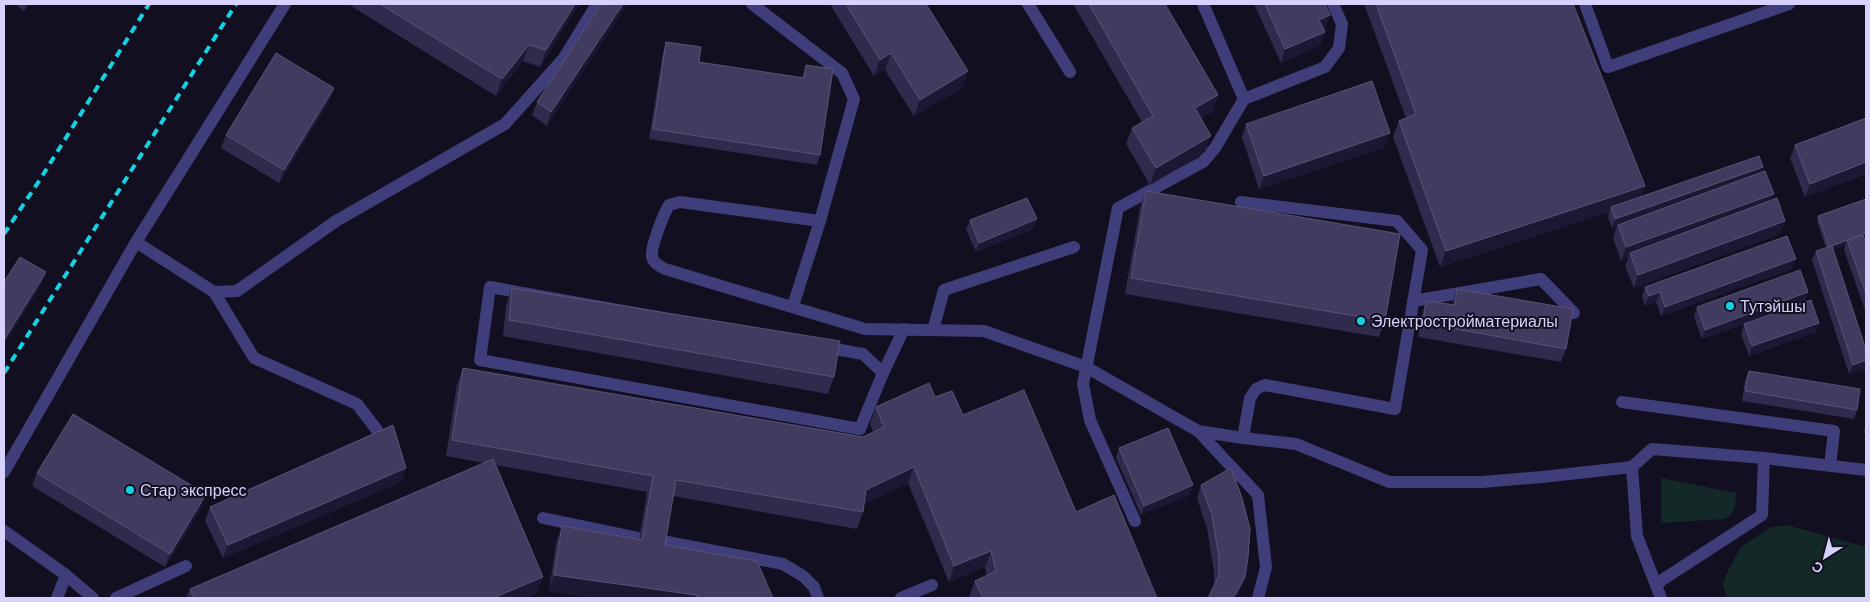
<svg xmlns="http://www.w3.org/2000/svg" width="1870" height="602" font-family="'DM Sans',sans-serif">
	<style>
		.green { fill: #132928 }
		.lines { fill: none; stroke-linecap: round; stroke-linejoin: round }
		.lane { stroke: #403e7a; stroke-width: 12 }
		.rail { stroke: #16d0e3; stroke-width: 4; stroke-dasharray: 8 6; stroke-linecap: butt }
		.wall { fill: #302a4c }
		.shaded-wall { fill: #1c1733 }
		.building { fill: #413c5f; stroke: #595377 }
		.poi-dot { fill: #16d0e3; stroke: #120f20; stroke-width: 2 }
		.labels { text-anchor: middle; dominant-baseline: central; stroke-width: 4; stroke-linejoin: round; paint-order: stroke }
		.poi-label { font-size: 16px; fill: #d6d2fb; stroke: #120f20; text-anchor: start }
	</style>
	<rect width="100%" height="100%" fill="#120f20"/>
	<g class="green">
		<path d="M1661,478L1736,493C1735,505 1736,513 1724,519L1661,523Z"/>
		<polygon points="1787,525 1866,547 1866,598 1727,598 1723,584 1729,568 1741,547 1771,527"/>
	</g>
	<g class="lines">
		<g class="lane">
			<polyline points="752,4 842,73 854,99 820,221"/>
			<polyline points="1028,4 1070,72"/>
			<polyline points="1585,4 1608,67 1789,4"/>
			<polyline points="1244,99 1325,67 1339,48 1342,24 1333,4"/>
			<polyline points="1241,202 1397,221 1422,250 1395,409 1265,385 1256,389 1250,398 1243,438"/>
			<polyline points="136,242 214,292 237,291 336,221 505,124 564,58 597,4"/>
			<polygon points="490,287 863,354 883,373 860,429 480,360"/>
			<polyline points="214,292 254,358 357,404 377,430"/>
			<polyline points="1413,301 1541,279 1574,313"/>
			<path d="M793,306L820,221L680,202L669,205C664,213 651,246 652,255C652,262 659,266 665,269L865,329L984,331L1086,367L1198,431L1258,495L1266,567L1258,598"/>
			<polyline points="933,330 944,290 1074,247"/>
			<polyline points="883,373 904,329"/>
			<polyline points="1622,402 1834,431 1830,466"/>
			<polyline points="1198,431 1243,438 1296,444 1389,482 1482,482 1542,477 1632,467 1637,536 1661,598"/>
			<polyline points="1632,467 1652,449 1764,458 1866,470"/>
			<polyline points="4,472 136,242 285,4"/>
			<polyline points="543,518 639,538"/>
			<polyline points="1135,521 1090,420 1083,384 1118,208 1203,162 1215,148 1244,99 1203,4"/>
			<polyline points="4,531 66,575 93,598"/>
			<polyline points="662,541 783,564 803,576 814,587 818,598"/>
			<polyline points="1656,584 1762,515 1764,458"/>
			<polyline points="57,598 66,575"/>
			<polyline points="116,598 186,566"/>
			<polyline points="901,598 932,585"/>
		</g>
		<g class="rail">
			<polyline points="4,234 41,178 149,4"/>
			<polyline points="4,373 236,4"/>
		</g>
	</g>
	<g class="wall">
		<polygon points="15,4 30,4 24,11"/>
		<polygon points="348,4 579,4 540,67 523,61 496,96"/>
		<polygon points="601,4 627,4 547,126 532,115 537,102"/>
		<polygon points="830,4 926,4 962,88 914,116 885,70 874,76"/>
		<polygon points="1073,4 1165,4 1218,95 1212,112 1201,118 1205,152 1150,185 1126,144 1132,128 1142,122"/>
		<polygon points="1254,4 1325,4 1330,15 1325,29 1323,29 1325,32 1320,45 1281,63"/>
		<polygon points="1364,4 1573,4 1641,197 1763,167 1761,173 1774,194 1771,201 1780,234 1634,288 1625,266 1628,258 1621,261 1613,238 1617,226 1612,228 1608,217 1609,212 1440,267 1393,137 1399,121 1406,118"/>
		<polygon points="666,42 699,62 802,78 806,65 820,155 817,165 649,139 663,52"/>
		<polygon points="334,88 329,102 279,183 221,148 226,135"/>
		<polygon points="1866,118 1866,174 1805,197 1790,158 1795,145"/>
		<polygon points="1246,124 1385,147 1259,189 1242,137"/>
		<polygon points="1146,191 1385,321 1379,337 1125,294 1140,207"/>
		<polygon points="1818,216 1866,238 1864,238 1866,243 1866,313 1844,250 1845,245 1833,250 1866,369 1849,374 1812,260 1816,251 1826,248 1817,221"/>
		<polygon points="970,220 1033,229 976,252 966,229"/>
		<polygon points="1792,269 1661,316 1656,302 1645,306 1642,297 1645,287"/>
		<polygon points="512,288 834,377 828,394 503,336 506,305"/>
		<polygon points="1457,289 1566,349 1561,362 1418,337 1422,314 1426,301 1452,305"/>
		<polygon points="1808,292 1805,302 1702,339 1694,317 1697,307"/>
		<polygon points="1819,323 1816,332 1749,356 1741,334 1744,324"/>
		<polygon points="463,368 863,437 873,432 870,423 876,407 935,397 963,415 1076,512 1157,598 970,598 969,597 975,581 987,576 985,567 949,582 908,483 864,504 863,512 857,529 673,496 665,545 773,598 598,598 549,591 556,543 562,526 639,539 647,492 496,465 543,577 537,593 525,598 186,598 190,589 484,463 446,456 457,384"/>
		<polygon points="1749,371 1857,410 1854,419 1742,401 1745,380"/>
		<polygon points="1866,418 1866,433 1864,433"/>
		<polygon points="1119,448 1193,485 1189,495 1141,515 1116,458"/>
		<polygon points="406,468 401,482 223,558 205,521 210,507"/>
		<polygon points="37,473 201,508 165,567 32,486"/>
		<polygon points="1201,485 1245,577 1240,590 1236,598 1208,598 1214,586 1214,572 1207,528 1197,498"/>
	</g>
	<g class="shaded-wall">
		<polygon points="27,4 30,4 24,11"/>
		<polygon points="575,4 579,4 540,67 546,50"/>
		<polygon points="623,4 627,4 547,126 551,112"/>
		<polygon points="1330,15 1325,29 1314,34 1319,20"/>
		<polygon points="1325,32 1320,45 1281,63 1285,49"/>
		<polygon points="529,45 523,61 496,96 502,79"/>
		<polygon points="891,53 885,70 874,76 880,60"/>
		<polygon points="968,71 962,88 914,116 920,100"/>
		<polygon points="334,88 329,102 279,183 284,170"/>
		<polygon points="1218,95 1212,112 1190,124 1195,108"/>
		<polygon points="1390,133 1385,147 1259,189 1264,176"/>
		<polygon points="1211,136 1205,152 1150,185 1156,168"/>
		<polygon points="1866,162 1866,174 1805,197 1810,184"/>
		<polygon points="1763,167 1759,177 1618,225 1617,226 1612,228 1615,219"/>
		<polygon points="1645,186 1640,202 1611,207 1609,212 1440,267 1446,251"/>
		<polygon points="1774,194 1769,207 1630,253 1628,258 1621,261 1626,247"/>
		<polygon points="1037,219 1033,229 976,252 979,243"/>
		<polygon points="1785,221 1780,234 1634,288 1638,275"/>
		<polygon points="1866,233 1866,238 1849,244 1847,240 1845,245 1828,252 1829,247"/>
		<polygon points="1796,259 1792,269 1661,316 1665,307"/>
		<polygon points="46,272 41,286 4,345 4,340"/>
		<polygon points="1660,292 1656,302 1645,306 1649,296"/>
		<polygon points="1808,292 1805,302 1702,339 1705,330"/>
		<polygon points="1819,323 1816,332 1749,356 1752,346"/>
		<polygon points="1866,360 1866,369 1849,374 1853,365"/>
		<polygon points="914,467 908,483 860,506 866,490"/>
		<polygon points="406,468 401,482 223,558 228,545"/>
		<polygon points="1193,485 1189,495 1141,515 1144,506"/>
		<polygon points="206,494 201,508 165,567 170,554"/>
		<polygon points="991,551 985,567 949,582 954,566"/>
		<polygon points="554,575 696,595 695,598 598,598 549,591"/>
		<polygon points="543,577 537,593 525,598 493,598"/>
		<polygon points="1245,577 1240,590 1236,598 1232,598"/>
	</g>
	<g class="building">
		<polygon points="380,4 575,4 546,50 529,45 502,79"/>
		<polygon points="601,4 623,4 551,112 537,102"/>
		<polygon points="846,4 926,4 968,71 920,100 891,53 880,60"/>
		<polygon points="1089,4 1165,4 1218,95 1195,108 1211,136 1156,168 1132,128 1153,116"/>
		<polygon points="1265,4 1325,4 1330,15 1319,20 1325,32 1285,49"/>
		<polygon points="1376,4 1573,4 1645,186 1446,251 1399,121 1416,114"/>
		<polygon points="666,42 701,47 699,62 804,78 806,65 833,69 820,155 653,129"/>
		<polygon points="276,53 334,88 284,170 226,135"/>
		<polygon points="1372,81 1390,133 1264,176 1246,124"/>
		<polygon points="1866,118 1866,162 1810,184 1795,145"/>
		<polygon points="1759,156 1763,167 1615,219 1611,207"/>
		<polygon points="1765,171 1774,194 1626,247 1618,225"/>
		<polygon points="1146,191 1400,234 1385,321 1131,278"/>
		<polygon points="1027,198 1037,219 979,243 970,220"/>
		<polygon points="1777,198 1785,221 1638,275 1630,253"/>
		<polygon points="1866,199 1866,233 1829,247 1818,216"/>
		<polygon points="1863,235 1866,243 1866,293 1847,240"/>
		<polygon points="1787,236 1796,259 1665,307 1660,292 1649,296 1645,287"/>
		<polygon points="1832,246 1866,350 1866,360 1853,365 1816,251"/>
		<polygon points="20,257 46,272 4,340 4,282"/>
		<polygon points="1800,270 1808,292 1705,330 1697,307"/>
		<polygon points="512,288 840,341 834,377 509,320"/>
		<polygon points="1457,289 1573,309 1566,349 1423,323 1426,301 1455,305"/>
		<polygon points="1811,300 1819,323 1752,346 1744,324"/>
		<polygon points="463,368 863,437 884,427 876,407 929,383 935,397 952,391 963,415 1024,390 1076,512 1114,495 1157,598 983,598 975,581 996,571 991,551 954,566 914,467 866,490 863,512 676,480 665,545 757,561 773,598 698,598 696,595 554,575 562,526 642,540 653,476 452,440"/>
		<polygon points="1749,371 1860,389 1857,410 1745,391"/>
		<polygon points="73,414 206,494 170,554 37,473"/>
		<polygon points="393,425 406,468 228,545 210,507"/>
		<polygon points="1168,428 1193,485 1144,506 1119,448"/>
		<polygon points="493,459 543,577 493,598 194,598 190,589"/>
		<polygon points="1231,468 1242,498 1250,529 1248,557 1245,577 1235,595 1232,598 1208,598 1219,576 1219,558 1212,515 1201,485"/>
	</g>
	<g class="poi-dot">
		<circle cx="1730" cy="306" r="5"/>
		<circle cx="1361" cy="321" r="5"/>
		<circle cx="130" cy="490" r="5"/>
	</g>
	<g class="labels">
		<g class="poi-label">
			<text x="1740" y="306">Тутэйшы</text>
			<text x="1371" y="321">Электростройматериалы</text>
			<text x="140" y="490">Стар экспресс</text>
		</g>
	</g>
	<rect width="1870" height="602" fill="none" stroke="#d6d2fb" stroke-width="10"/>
	<g transform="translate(1825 557) rotate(216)" stroke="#120f20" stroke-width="4" paint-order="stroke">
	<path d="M0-4L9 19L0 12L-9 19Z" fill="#d6d2fb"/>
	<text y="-8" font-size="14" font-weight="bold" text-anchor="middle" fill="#d6d2fb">С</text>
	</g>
</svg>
